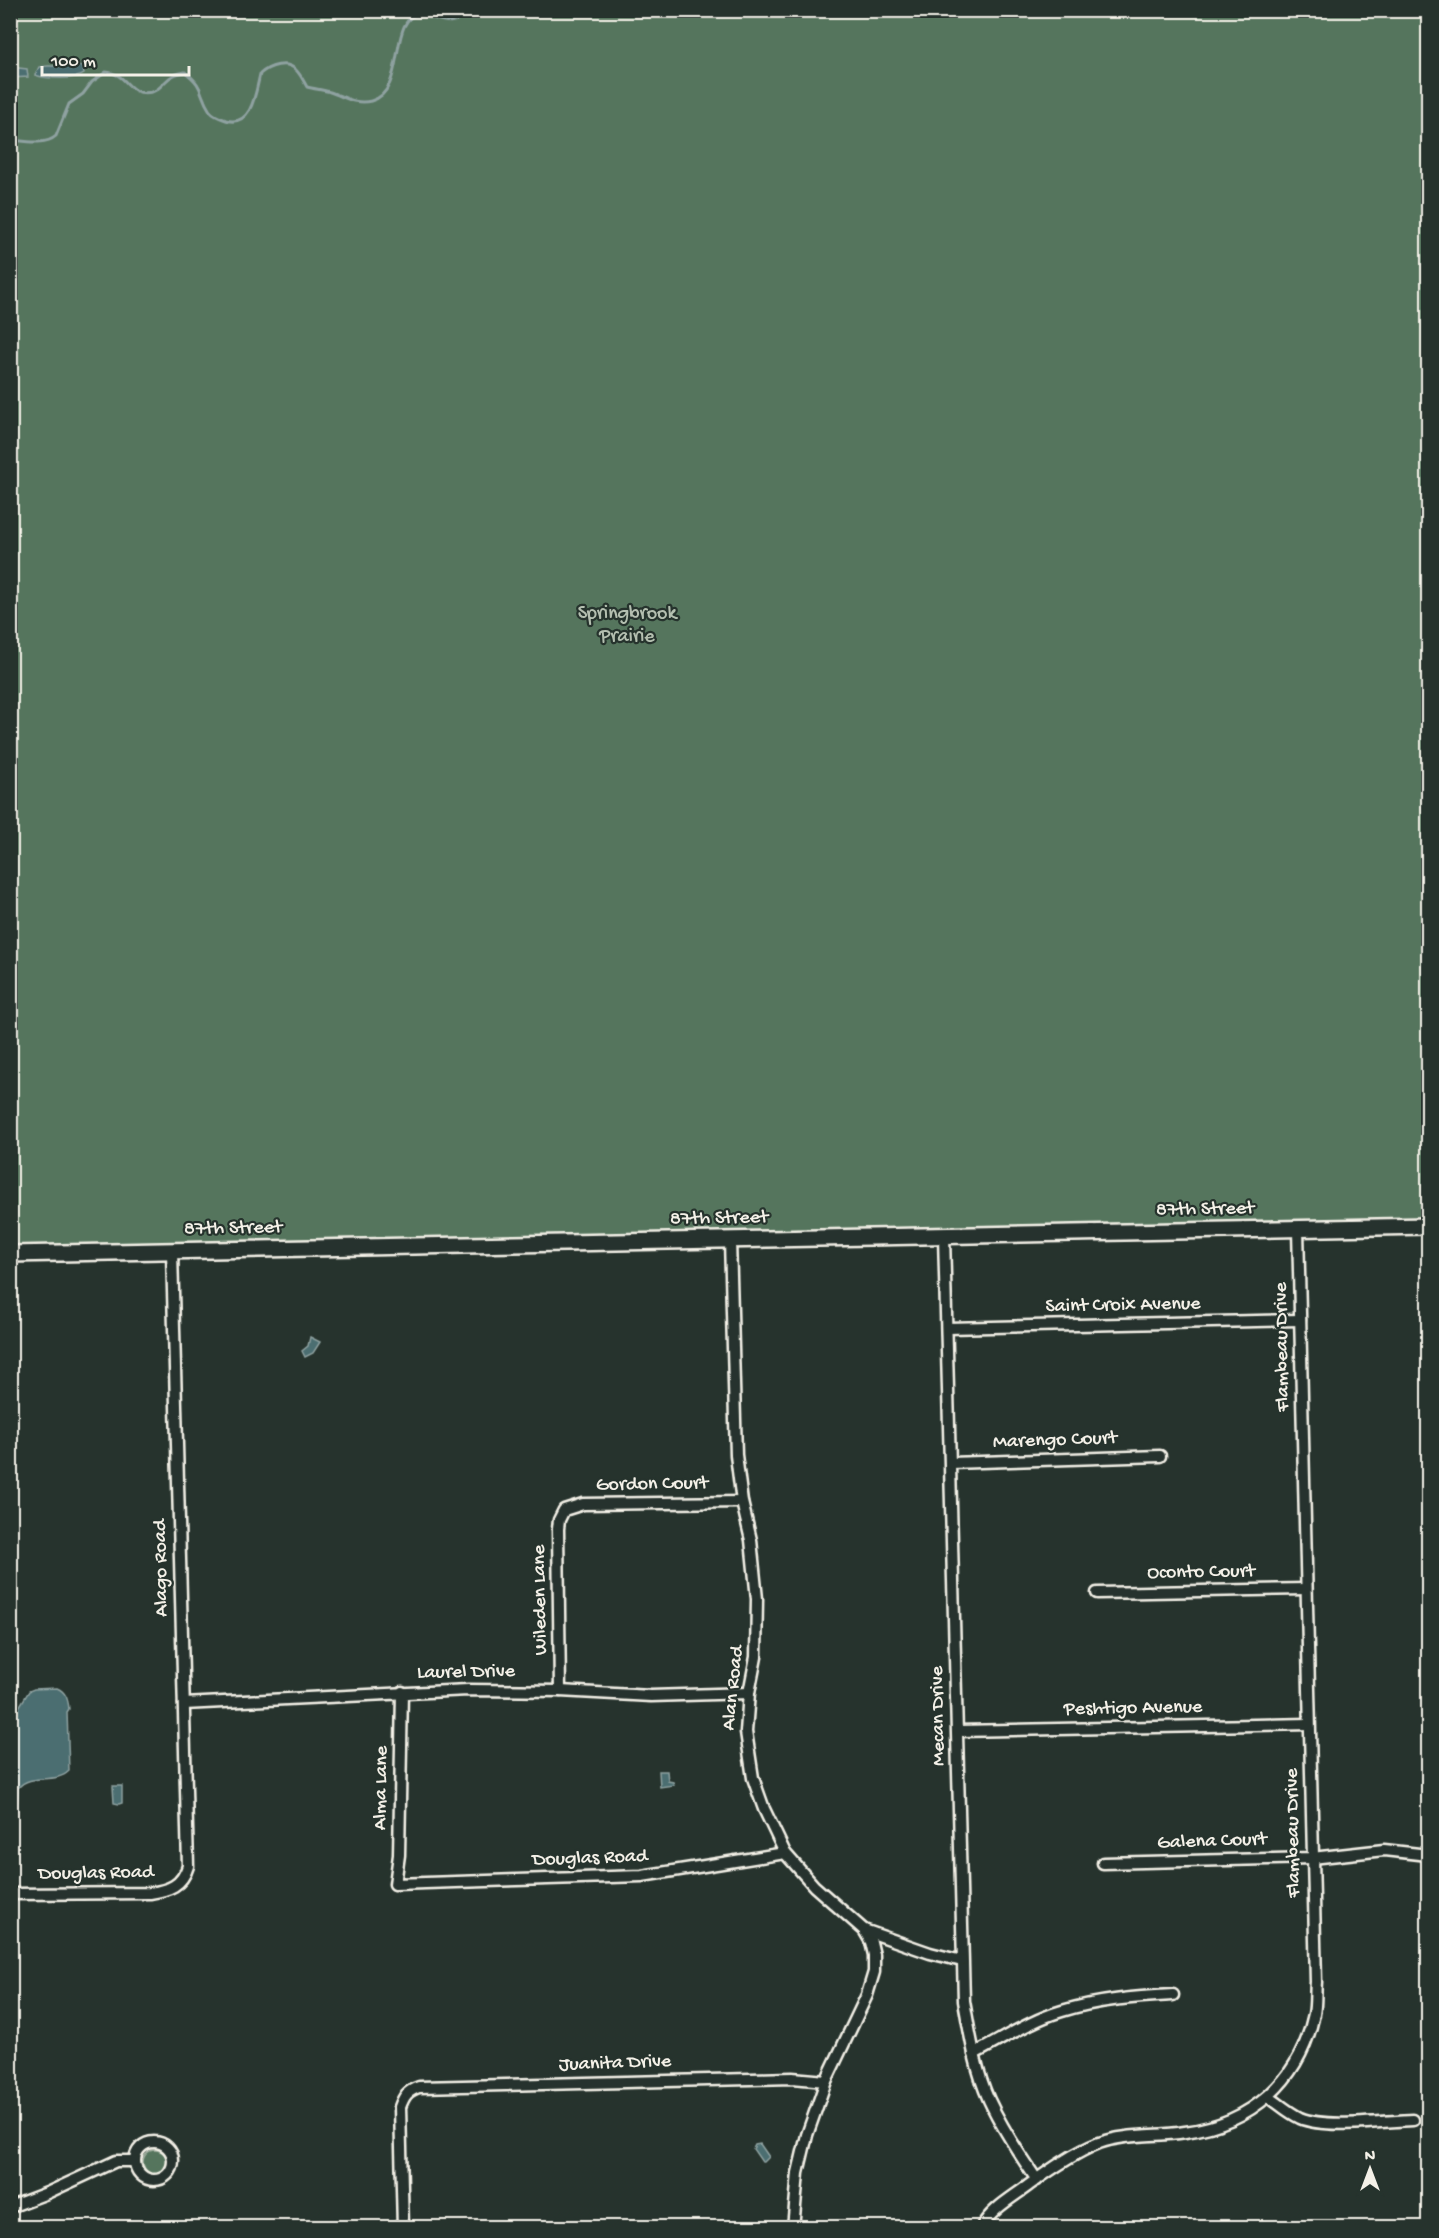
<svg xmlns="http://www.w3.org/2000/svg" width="1439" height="2238" font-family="'Gochi Hand',sans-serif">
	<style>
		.green { fill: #54745d; stroke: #a4b2a2; stroke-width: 1.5 }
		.water { fill: #4b6e71; stroke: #8fa2a1; stroke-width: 1.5 }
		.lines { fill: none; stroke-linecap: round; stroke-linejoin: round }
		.stream { stroke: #8fa2a1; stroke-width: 3 }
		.street-casing { stroke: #f4f1e8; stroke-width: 15 }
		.secondary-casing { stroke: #f4f1e8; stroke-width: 20 }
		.street { stroke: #26332d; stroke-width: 10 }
		.secondary { stroke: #26332d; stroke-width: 15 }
		.labels { text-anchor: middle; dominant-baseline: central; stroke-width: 4.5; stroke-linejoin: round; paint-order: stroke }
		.park-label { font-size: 20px; fill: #b4bfb0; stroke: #26332d }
		.street-label { font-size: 20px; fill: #f4f1e8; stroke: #26332d }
	</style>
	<rect width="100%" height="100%" fill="#26332d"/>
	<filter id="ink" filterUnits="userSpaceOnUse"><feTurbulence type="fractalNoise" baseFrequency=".0167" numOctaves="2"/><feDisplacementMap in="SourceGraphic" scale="12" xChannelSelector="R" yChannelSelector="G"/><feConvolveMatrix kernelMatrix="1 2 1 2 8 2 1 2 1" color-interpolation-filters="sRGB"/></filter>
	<g filter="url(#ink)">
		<g class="green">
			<polygon points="10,11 1428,11 1428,1224 11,1249"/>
			<circle cx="155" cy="2162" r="12"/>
		</g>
		<g class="water">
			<path d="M48,66H80L83,67L84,74C76,80 46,79 35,75L39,67Z"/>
			<polygon points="10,67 27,69 28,77 11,78"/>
			<polygon points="310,1337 320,1342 313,1353 305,1357 302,1351 308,1346"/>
			<path d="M57,1688C66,1692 68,1699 69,1709L67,1712L69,1771C55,1785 31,1772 18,1788L17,1809L11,1822V1720L29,1691L34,1689Z"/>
			<polygon points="659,1771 667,1771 668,1781 673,1782 674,1785 660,1787"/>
			<polygon points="113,1786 122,1786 122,1803 119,1804 114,1803"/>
			<polygon points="760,2144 769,2157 764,2162 762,2162 753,2149 755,2145"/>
		</g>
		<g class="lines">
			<path class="stream" d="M10,140C24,141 45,146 56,136L69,104L83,94L92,82L106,72C130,74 126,97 152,92C160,90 164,81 171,77C174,74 180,73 185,72C205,87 198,93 210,111C213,115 220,118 226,120C252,128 256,91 260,74C269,66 287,60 296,70C301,75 304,82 307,87C315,89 323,90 330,92C345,97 355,105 371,101C408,92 387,15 421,14C440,20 455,30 469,10"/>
			<defs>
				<g id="street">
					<path d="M944,1236L964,2001C970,2034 975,2069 989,2100C1002,2128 1019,2154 1037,2180"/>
					<polyline points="730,1240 736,1455 742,1502 751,1540 757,1599 756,1657 749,1693 746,1732 753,1778 764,1809 785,1853 814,1886 864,1930 871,1942 874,1955 874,1972 867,1995 826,2081 807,2135 798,2173 793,2228"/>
					<polyline points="947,1328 1300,1320"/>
					<polyline points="951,1463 1160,1456"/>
					<polyline points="1097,1593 1306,1589"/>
					<polyline points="560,1691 558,1529 559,1520 564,1510 583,1504 742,1502"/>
					<polyline points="402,1692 399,1855 395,1884 642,1876 785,1853"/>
					<polyline points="184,1704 468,1690 560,1691 651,1696 749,1693"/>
					<polyline points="958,1731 1309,1724"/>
					<polyline points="1103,1863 1312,1858 1384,1850 1428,1855"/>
					<path d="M10,1894L150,1893C169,1890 182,1886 188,1866L172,1252"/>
					<polyline points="864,1930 930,1953 962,1961"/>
					<path d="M974,2054C1003,2039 1031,2020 1062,2011C1098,2000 1135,1997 1173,1995"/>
					<path d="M1269,2097C1279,2104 1289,2113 1300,2118C1326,2129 1383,2121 1413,2120"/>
					<circle cx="154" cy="2161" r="19"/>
					<polyline points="10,2207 47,2193 116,2161 135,2161"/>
					<path d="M403,2228L400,2107C404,2096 407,2091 419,2087L792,2078L826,2081"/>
					<path d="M981,2228C991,2209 1012,2198 1029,2185C1051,2169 1074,2153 1099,2143C1128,2133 1156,2137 1185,2132C1252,2123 1300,2081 1314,2014C1316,2004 1315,1993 1316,1982L1298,1229"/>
				</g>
				<polyline id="secondary" points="10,1254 1428,1226"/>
			</defs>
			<use href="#street" class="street-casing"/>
			<use href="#secondary" class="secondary-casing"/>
			<use href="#street" class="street"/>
			<use href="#secondary" class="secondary"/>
		</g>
	</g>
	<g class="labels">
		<g class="park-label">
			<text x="627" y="614">Springbrook<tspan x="627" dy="23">Prairie</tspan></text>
		</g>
		<g class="street-label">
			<text transform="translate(1205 1210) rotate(-1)">87th Street</text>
			<text transform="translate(719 1219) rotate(-1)">87th Street</text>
			<text transform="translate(233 1229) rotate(-1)">87th Street</text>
			<text transform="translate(1123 1306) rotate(-1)">Saint Croix Avenue</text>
			<text transform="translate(1283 1347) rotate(-91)">Flambeau Drive</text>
			<text transform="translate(1055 1441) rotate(-2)">Marengo Court</text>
			<text transform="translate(652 1485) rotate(-1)">Gordon Court</text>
			<text transform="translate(162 1568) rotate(-91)">Alago Road</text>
			<text transform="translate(1201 1573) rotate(-1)">Oconto Court</text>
			<text transform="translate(541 1600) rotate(-91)">Wileden Lane</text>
			<text transform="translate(466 1673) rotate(-1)">Laurel Drive</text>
			<text transform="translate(734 1688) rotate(-84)">Alan Road</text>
			<text transform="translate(1133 1709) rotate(-1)">Peshtigo Avenue</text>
			<text transform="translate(939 1716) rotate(-91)">Mecan Drive</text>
			<text transform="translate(382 1788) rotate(-89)">Alma Lane</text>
			<text transform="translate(1294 1833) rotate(-91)">Flambeau Drive</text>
			<text transform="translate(1212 1842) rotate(-2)">Galena Court</text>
			<text transform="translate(590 1859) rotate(-2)">Douglas Road</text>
			<text transform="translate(96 1874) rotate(-1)">Douglas Road</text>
			<text transform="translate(615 2064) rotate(-2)">Juanita Drive</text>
		</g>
	</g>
	<rect width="1439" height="2238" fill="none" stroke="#26332d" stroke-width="36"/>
	<rect x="18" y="18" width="1403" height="2202" fill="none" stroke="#f4f1e8" stroke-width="2" filter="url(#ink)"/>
	<g transform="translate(1370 2169)" stroke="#26332d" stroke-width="4.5" paint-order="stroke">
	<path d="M0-4.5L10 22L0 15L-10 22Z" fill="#f4f1e8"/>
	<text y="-9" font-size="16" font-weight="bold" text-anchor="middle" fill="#f4f1e8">N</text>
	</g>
	<path d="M42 66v9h147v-9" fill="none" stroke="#f4f1e8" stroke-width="3"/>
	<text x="51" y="66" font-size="18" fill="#f4f1e8" stroke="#26332d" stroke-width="4.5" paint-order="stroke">100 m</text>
</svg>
